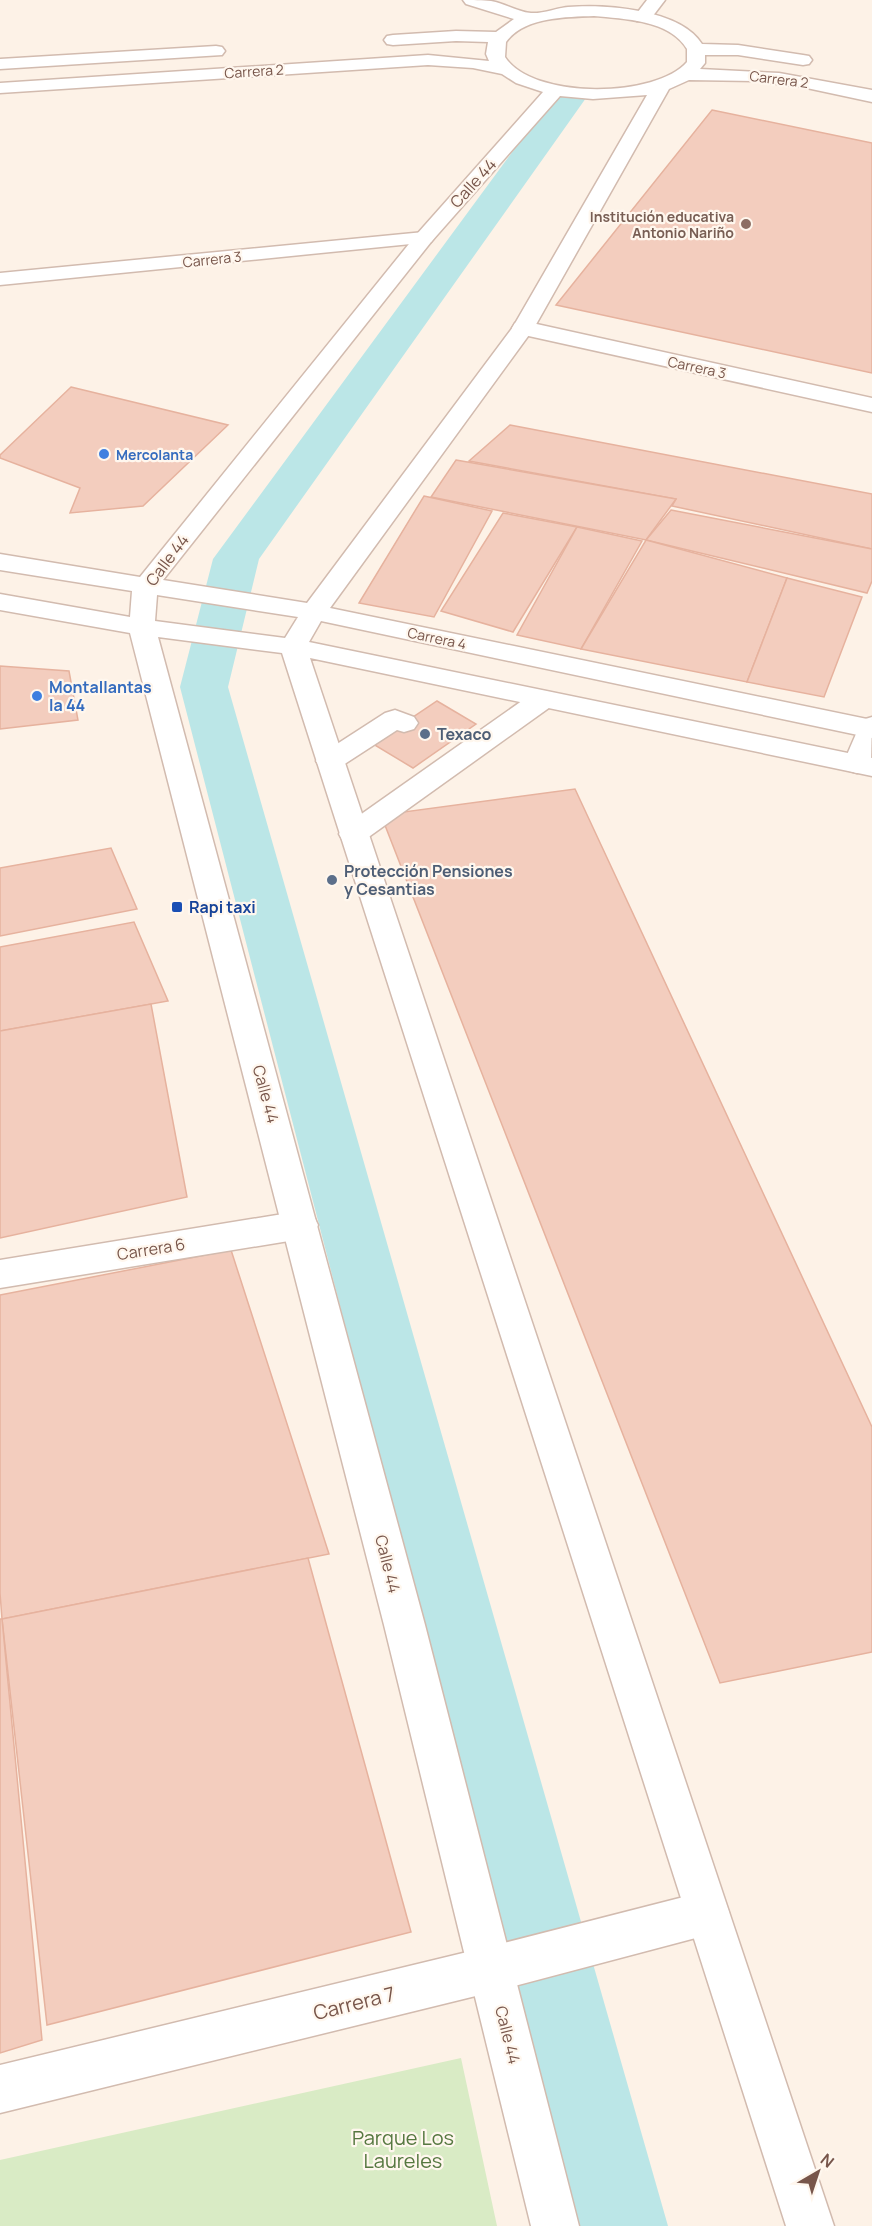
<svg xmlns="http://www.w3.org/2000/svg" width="872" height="2226" font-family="Manrope,sans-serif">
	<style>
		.green { fill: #d9ebc5 }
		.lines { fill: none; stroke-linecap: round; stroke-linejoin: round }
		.canal { fill: #bbe6e7; fill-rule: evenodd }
		.building { fill: #f3cdbe; stroke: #e6b29e; stroke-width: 1.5 }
		.service-casing { stroke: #d2bbaf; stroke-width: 3 }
		.minor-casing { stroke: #d2bbaf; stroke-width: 3 }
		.tertiary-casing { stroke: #d2bbaf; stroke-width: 3 }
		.service { fill: #fff; fill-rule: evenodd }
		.minor { fill: #fff; fill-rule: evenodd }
		.tertiary { fill: #fff; fill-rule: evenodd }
		.education-dot { fill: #8d6e63; stroke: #fff7ee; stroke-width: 2 }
		.shop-dot { fill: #3f7fe0; stroke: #fff7ee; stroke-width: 2 }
		.service-dot { fill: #5c6f8a; stroke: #fff7ee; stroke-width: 2 }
		.transit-dot { fill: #1a4fb4; stroke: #fff7ee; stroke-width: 2 }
		.labels { text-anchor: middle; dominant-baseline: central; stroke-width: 4.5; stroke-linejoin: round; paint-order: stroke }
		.far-street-label { font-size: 14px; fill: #78564b; stroke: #fff7ee }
		.far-education-label { font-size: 14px; font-weight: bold; fill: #785e54; stroke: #fff7ee; text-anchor: end }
		.far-shop-label { font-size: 14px; font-weight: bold; fill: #366cbe; stroke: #fff7ee; text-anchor: start }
		.street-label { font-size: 16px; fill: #78564b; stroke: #fff7ee }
		.shop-label { font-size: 16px; font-weight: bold; fill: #366cbe; stroke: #fff7ee; text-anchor: start }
		.service-label { font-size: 16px; font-weight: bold; fill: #4e5e75; stroke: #fff7ee; text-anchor: start }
		.transit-label { font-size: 16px; font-weight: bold; fill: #164399; stroke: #fff7ee; text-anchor: start }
		.near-street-label { font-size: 20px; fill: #78564b; stroke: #fff7ee }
		.near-park-label { font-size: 20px; fill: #567840; stroke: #fff7ee }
	</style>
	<rect width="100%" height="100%" fill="#fdf2e7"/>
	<polygon class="green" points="461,2058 497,2226 0,2226 0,2160"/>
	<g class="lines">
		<polygon class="canal" points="569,88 581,91 586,98 259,559 228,687 668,2226 578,2226 180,687 213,559 557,91"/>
	</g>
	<g class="building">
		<polygon points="712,110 872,143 872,373 556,305"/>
		<polygon points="71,387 228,425 143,506 70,513 80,488 0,458 0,455"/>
		<polygon points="510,425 872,494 872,549 672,506 676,499 469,461"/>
		<polygon points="456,460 676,499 646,540 431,497"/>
		<polygon points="424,496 492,511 434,617 359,603"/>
		<polygon points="671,510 872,549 872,581 867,593 646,540"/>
		<polygon points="503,513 577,527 513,632 441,611"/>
		<polygon points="577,527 642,541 581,649 517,635"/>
		<polygon points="646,540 787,578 747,682 581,649"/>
		<polygon points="787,578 862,597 824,697 747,682"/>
		<polygon points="0,666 69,671 78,720 0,729"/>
		<polygon points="437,701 476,724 413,768 373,744"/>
		<polygon points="575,789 872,1427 872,1652 720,1683 381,815"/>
		<polygon points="111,848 137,909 0,936 0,868"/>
		<polygon points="134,922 168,1001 0,1031 0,947"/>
		<polygon points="151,1004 187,1197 0,1238 0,1031"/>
		<polygon points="231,1250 329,1554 2,1619 0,1593 0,1295"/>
		<polygon points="308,1558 411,1932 47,2025 2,1619"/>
		<polygon points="0,1619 2,1619 42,2040 0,2053"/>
	</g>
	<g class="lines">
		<defs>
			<g id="service">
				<polygon points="543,691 553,693 557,699 553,705 363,841 353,844 343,841 339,834 343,827 533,693"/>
				<polygon points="395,710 414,717 418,723 414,729 404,732 397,730 340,767 330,770 320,767 316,761 320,755 385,713"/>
			</g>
			<g id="minor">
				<polygon points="647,0 665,0 649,21 637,21 634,17"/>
				<polygon points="424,232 431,234 434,238 431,242 0,285 0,273"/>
				<polygon points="523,321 872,398 872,412 515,333 512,328 515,323"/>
				<polygon points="872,717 871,764 867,770 857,773 847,770 843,764 862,720"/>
				<polygon points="301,1211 313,1215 318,1225 313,1235 301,1239 0,1288 0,1260"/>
				<polygon points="707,1891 723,1897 729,1913 723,1929 707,1935 492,1992 0,2113 0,2065 492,1946"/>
			</g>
			<g id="tertiary">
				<path d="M463,0C472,0 483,0 491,1C504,3 518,12 531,13C542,14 557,8 568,7C605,4 680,9 702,44L738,45L803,55L809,56L812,60L809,64L803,65L738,55H705V63L700,69L779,73L872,90V102L802,87L755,81L689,80L669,89L534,328L330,608L872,720V738L321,621L309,642L872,758V776L310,658L834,2226H786L282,653L158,637L425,1625L579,2226H531L384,1625L130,633L0,610V594L130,617L132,591L0,570V554L140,577L417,234L543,92L516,83L502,74L473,68L428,65L0,93V83L428,55L489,61L486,54L488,42L456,41L393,45L387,44L384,40L387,36L393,35L456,31L496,32L514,19L466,4ZM594,16C624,19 670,20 687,49V62C656,98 533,100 505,57L506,42C524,17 565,17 594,16ZM647,95L513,327L307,603L163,580L431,242L560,96L593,99ZM157,595L298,617L285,638L155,621Z"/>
				<polygon points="216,46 222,47 225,51 222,55 0,69 0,59"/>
			</g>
		</defs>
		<use href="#service" class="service-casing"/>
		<use href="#minor" class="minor-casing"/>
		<use href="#tertiary" class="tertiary-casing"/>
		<use href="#service" class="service"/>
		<use href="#minor" class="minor"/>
		<use href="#tertiary" class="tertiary"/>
	</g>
	<circle class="education-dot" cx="746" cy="224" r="6"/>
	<g class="shop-dot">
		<circle cx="104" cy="454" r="6"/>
		<circle cx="37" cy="696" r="6"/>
	</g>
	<g class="service-dot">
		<circle cx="425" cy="734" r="6"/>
		<circle cx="332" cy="880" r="6"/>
	</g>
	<rect class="transit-dot" x="171" y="901" width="12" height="12" rx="3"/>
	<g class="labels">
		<g class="far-street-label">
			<text transform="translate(254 71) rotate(-4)">Carrera 2</text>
			<text transform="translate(779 79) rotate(7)">Carrera 2</text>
			<text transform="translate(212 259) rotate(-6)">Carrera 3</text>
			<text transform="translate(697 367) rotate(12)">Carrera 3</text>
			<text transform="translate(437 638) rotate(12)">Carrera 4</text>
		</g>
		<g class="far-education-label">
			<text x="734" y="216">Institución educativa<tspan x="734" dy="16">Antonio Nariño</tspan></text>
		</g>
		<g class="far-shop-label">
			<text x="116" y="454">Mercolanta</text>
		</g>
		<g class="street-label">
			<text transform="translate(473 183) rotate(-48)">Calle 44</text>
			<text transform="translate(167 560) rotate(-53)">Calle 44</text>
			<text transform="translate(266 1094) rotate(75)">Calle 44</text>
			<text transform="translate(151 1249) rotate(-9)">Carrera 6</text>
			<text transform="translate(388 1564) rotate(76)">Calle 44</text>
			<text transform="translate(508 2035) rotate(76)">Calle 44</text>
		</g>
		<g class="shop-label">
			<text x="49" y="687">Montallantas<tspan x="49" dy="18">la 44</tspan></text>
		</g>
		<g class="service-label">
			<text x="437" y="734">Texaco</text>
			<text x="344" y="871">Protección Pensiones<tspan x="344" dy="18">y Cesantias</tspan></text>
		</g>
		<g class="transit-label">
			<text x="189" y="907">Rapi taxi</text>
		</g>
		<g class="near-street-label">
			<text transform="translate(354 2003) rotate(-14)">Carrera 7</text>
		</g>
		<g class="near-park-label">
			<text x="403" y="2137">Parque Los<tspan x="403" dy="23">Laureles</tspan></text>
		</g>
	</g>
	<g transform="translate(818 2172) rotate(39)" stroke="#fff7ee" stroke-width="4.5" paint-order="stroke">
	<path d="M0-4.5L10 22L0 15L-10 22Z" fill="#78564b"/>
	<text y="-9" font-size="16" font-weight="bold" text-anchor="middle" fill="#78564b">N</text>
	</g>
</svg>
